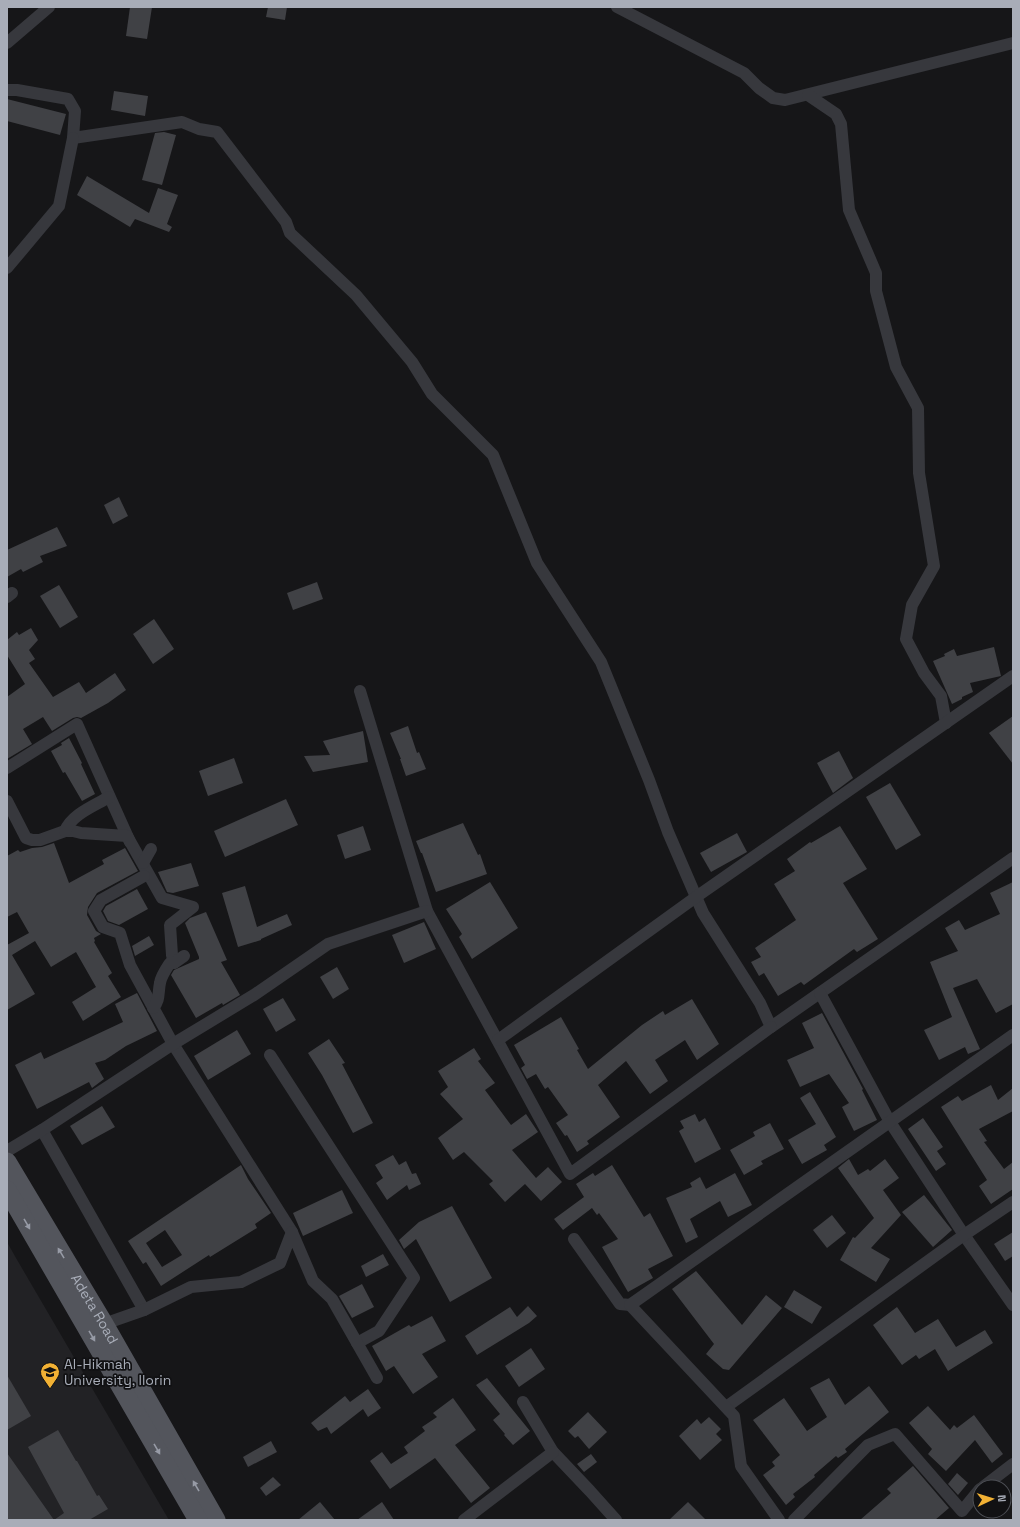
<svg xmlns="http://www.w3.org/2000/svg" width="1020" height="1527" font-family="'Space Grotesk',sans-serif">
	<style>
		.built { fill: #222225 }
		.building { fill: #404145; fill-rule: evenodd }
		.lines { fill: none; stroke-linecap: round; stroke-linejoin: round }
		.street { stroke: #37383d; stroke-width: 12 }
		.primary { stroke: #53555c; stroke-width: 19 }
		.oneway { fill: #979ba6 }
		.labels { text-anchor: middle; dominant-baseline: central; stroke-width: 3.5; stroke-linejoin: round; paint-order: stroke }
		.street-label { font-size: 14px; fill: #a8adb8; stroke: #111113 }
		.poi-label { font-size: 14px; fill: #a8adb8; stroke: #111113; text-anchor: start }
	</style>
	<rect width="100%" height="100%" fill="#161618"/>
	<polygon class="built" points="7,1242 16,1258 169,1520 7,1520"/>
	<g class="building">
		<polygon points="130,7 152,7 147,39 126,36"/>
		<polygon points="268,7 287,7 285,20 266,17"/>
		<polygon points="114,91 148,96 145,116 111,110"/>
		<polygon points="7,99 66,114 60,135 7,121"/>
		<polygon points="164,132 176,135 162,185 142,180 155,133"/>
		<polygon points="87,176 149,213 158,188 178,195 167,224 172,227 169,232 135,219 130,227 77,195"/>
		<polygon points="119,497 128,516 113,524 104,505"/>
		<polygon points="57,527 67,546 40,556 43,562 23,572 21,569 7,577 7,550"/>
		<polygon points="317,582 323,599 293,610 287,593"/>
		<polygon points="59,585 78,617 60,628 40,596"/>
		<polygon points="154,619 174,649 153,664 133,634"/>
		<polygon points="31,628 38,640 29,650 35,659 29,663 53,697 79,682 86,693 115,673 126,690 108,703 81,718 77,717 73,718 52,731 43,717 23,729 32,744 7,759 7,697 25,684 7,655 7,640 17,632 19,635"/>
		<polygon points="994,647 1001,676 970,683 973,692 962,697 962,699 952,704 933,661 945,656 944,654 954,649 957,656"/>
		<polygon points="1013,716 1013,764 989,733"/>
		<polygon points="408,726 417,753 419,752 426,769 406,776 400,759 401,759 390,733"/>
		<polygon points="363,731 368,762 313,772 304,756 330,755 323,741"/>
		<polygon points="69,738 82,763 81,764 95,794 82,801 65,772 63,773 51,751 62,745 61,743"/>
		<polygon points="839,751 853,778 833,793 817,763"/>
		<polygon points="234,758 243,783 208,796 199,771"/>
		<polygon points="890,783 921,835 896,850 866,797"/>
		<polygon points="286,799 298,825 225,857 214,831"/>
		<polygon points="463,823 478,855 480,854 487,874 436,892 422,853 421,853 416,841"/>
		<polygon points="363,826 371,850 345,859 337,835"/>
		<polygon points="840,826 867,869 843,883 878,939 857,952 854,949 804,985 801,982 778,996 764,973 759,976 751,962 761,957 755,948 796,920 774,884 795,871 787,859 810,842 811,843"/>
		<polygon points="737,833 747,852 711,872 700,853"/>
		<polygon points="54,843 69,883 104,864 102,860 125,848 138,871 97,893 88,907 87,915 96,931 101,934 94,938 95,941 94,942 112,973 108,976 121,997 83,1021 72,1002 96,987 76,952 51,967 35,941 12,955 35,994 7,1010 7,945 29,933 17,912 7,917 7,856 18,850 20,852 32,848 42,847"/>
		<polygon points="191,863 199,886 173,893 167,892 158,872"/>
		<polygon points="490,882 518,928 472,959 459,937 462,934 446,909"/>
		<polygon points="1013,882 1013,1004 996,1013 977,979 953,988 980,1049 968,1054 965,1047 939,1060 924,1030 952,1017 930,962 958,951 945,928 959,920 965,930 1000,914 990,893"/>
		<polygon points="245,886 257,927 287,914 292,925 261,939 261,940 238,947 222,893"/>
		<polygon points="137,889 148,909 119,925 108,921 103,911 106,906"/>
		<polygon points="206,912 227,960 221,962 240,995 223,1005 222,1003 196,1018 171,975 174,970 199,959 199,957 185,923 190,918"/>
		<polygon points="424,922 436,949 404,963 392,935"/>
		<polygon points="149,936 154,945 135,956 132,946"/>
		<polygon points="337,967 349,989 333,999 320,977"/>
		<polygon points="137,993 157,1031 126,1046 105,1060 95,1063 104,1079 92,1088 89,1082 37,1109 15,1065 41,1052 44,1059 123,1022 115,1004"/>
		<polygon points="283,998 296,1020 276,1032 263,1009"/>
		<polygon points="692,999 719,1044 697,1060 685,1040 655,1060 668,1081 650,1094 626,1061 598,1085 620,1117 587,1141 589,1144 577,1152 567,1135 565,1136 556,1123 568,1115 548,1087 545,1089 536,1074 527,1079 521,1068 525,1065 514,1045 561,1017 579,1049 577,1050 588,1069 642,1025 663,1011 665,1015"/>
		<polygon points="822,1013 863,1089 862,1090 877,1120 854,1131 842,1107 849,1103 829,1074 800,1087 787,1060 814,1048 802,1023"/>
		<polygon points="237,1030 251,1054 208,1080 194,1056"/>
		<polygon points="329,1039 345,1063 342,1064 373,1123 353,1133 322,1075 308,1053"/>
		<polygon points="474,1048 481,1059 478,1061 495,1083 485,1090 511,1125 526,1114 538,1132 512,1150 536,1178 548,1167 562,1182 541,1201 525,1184 505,1202 489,1184 493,1181 464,1152 453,1160 438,1138 463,1119 440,1094 448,1087 438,1071"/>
		<polygon points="991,1085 998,1100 1013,1088 1013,1111 979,1129 987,1141 984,1142 1004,1169 1013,1162 1013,1189 991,1204 979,1186 987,1180 941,1107 958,1096 962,1101"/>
		<polygon points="810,1092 836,1137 824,1145 827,1150 802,1164 788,1140 816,1124 800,1098"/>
		<polygon points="102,1106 115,1127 82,1145 70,1126"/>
		<polygon points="695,1114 699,1122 705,1118 721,1149 695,1163 679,1131 684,1128 680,1121"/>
		<polygon points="923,1118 943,1147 937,1151 946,1164 936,1171 908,1129"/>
		<polygon points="770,1123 784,1149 761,1161 763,1164 744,1175 730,1150 755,1136 753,1132"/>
		<polygon points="393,1155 399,1165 406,1161 412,1174 416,1173 421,1184 409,1190 407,1185 387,1200 376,1183 383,1178 375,1165"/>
		<polygon points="849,1159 858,1175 868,1169 870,1171 885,1159 899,1178 883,1190 901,1215 871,1248 890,1259 876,1282 840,1260 853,1237 855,1238 874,1218 838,1168"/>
		<path d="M241,1165L248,1179L271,1213L255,1224L257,1228L210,1257L209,1255L161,1286L146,1262L143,1264L128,1241ZM165,1230L182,1255L162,1267L146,1243Z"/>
		<polygon points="612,1165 644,1217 650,1213 673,1256 648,1269 653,1278 628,1292 602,1247 618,1239 599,1213 597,1215 592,1208 563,1230 554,1219 584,1197 576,1184 593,1173 595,1176"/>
		<polygon points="735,1173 752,1205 728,1217 720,1201 690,1219 698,1237 686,1243 666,1198 692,1187 690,1183 700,1177 706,1189"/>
		<polygon points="342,1190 353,1213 303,1236 293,1213"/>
		<polygon points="924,1195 952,1230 933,1247 902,1212"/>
		<polygon points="452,1206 492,1278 450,1302 416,1239 404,1249 399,1240 419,1222"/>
		<polygon points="832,1215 846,1233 827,1248 813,1230"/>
		<polygon points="1013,1232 1013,1256 1005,1261 994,1244"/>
		<polygon points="383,1254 389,1265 366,1277 361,1266"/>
		<polygon points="696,1271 742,1325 766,1295 782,1308 729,1370 723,1369 706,1354 714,1344 672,1289"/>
		<polygon points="362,1284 374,1307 352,1318 339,1296"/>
		<polygon points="794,1290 822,1307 812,1324 784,1307"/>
		<polygon points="528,1306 537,1316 529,1323 477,1355 465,1336 510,1307 517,1317"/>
		<polygon points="897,1307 915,1333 938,1319 956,1347 985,1330 993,1343 948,1371 935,1349 919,1359 916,1355 902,1365 873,1325"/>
		<polygon points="432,1316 446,1341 422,1354 438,1377 413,1394 394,1366 386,1371 372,1346 409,1325 411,1327"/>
		<polygon points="531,1348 545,1369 519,1387 505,1366"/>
		<polygon points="7,1375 31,1416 7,1430"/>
		<polygon points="487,1378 530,1431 513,1445 504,1435 505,1434 493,1420 500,1414 476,1385"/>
		<polygon points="829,1378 845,1405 869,1386 889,1412 845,1449 847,1452 838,1458 836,1456 814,1475 815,1477 793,1494 795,1497 786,1505 763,1475 775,1466 772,1462 780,1455 753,1420 784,1398 807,1431 827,1417 810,1388"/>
		<polygon points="368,1389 381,1408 368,1417 363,1409 331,1434 327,1427 318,1431 311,1423 345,1396 350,1402"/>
		<polygon points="453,1398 476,1430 455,1445 490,1488 471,1503 435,1458 390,1489 370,1461 382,1452 391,1464 408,1453 404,1447 425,1431 422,1427 437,1417 433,1413"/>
		<polygon points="928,1406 950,1430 954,1425 957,1428 974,1415 1003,1454 992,1463 975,1440 946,1471 928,1454 932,1449 909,1423"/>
		<polygon points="588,1412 607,1432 589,1449 578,1436 575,1438 568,1431"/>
		<polygon points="709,1417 721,1429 716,1434 722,1440 700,1460 679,1436 697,1419 701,1424"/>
		<polygon points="58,1430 76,1461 77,1461 97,1496 99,1495 108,1509 89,1520 7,1520 7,1453 54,1520 64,1513 28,1447"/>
		<polygon points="271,1441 277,1452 248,1467 243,1457"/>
		<polygon points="591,1454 597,1462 584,1472 577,1464"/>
		<polygon points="913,1466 949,1508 935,1520 860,1520 891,1493 887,1489"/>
		<polygon points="957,1473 968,1483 958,1495 948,1484"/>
		<polygon points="273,1477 281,1485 266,1496 260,1488"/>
		<polygon points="320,1502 335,1520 298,1520"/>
		<polygon points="382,1502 394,1520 357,1520"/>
		<polygon points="688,1502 706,1520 669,1520"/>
	</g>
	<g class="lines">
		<g class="street">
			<polyline points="617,7 744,73 759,88 773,98 785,100 1013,43"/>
			<polyline points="7,43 49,7"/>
			<polyline points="7,90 17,90 68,99 75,111 73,138 182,122 199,129 217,132 286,222 290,233 356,295 412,362 432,394 493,455 537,563 601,662 649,780 668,832 703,913 760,1003 771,1027 1013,858"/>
			<polyline points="808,95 836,114 841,124 849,210 876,273 876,291 896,367 918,408 919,473 934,566 912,605 906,639 924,673 941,696 946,723"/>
			<polyline points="7,268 59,206 73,138"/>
			<polyline points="7,597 12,593"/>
			<polyline points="360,691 427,911 570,1174 771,1027"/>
			<polyline points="7,768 77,724 130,842"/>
			<polyline points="7,801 26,838 32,840 40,840 65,831 73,831 81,833 127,836 162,898 193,907 170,925 172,955 174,963"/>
			<path d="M65,831C72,814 94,806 109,797"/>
			<polyline points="143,863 151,849"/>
			<polyline points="144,876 101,900 94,911 103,927 120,933 130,965 173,1044 292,1232"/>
			<polyline points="820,993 890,1122 964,1235 1013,1305"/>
			<path d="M153,1008C160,1001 158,992 160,983C161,976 166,969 170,963H174L184,956"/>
			<polyline points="498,1040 696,897 1013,676"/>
			<polyline points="270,1055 414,1278 379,1331 357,1343"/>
			<polyline points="42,1130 144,1310"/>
			<polyline points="7,1151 42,1130 173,1044 254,995 328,944 427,911"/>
			<polyline points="574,1239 620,1304 630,1305"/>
			<polyline points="104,1324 144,1310 191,1287 241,1282 280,1263 292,1232 313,1281 332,1299 377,1378"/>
			<polyline points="523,1402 553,1452 590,1491 616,1520"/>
			<polyline points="726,1407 964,1235 1013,1202"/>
			<polyline points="983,1487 1013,1464"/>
			<polyline points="464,1520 553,1452"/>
			<polyline points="779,1520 741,1466 734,1416 630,1305 1013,1035"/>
			<polyline points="794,1520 868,1445 895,1434 962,1511 980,1489"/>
		</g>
		<g class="primary">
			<path id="s1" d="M7,1162L104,1324L216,1520"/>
			<polyline points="7,1190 198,1520"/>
		</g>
	</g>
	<defs><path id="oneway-solid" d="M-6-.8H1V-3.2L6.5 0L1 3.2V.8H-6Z"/></defs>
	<g class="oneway">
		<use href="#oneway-solid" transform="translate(27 1224) rotate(60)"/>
		<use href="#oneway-solid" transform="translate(61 1253) rotate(-121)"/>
		<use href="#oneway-solid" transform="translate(92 1336) rotate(60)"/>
		<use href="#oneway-solid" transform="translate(157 1449) rotate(60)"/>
		<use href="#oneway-solid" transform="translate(196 1486) rotate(-120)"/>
	</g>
	<defs>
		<symbol id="university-pin" viewBox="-11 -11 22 30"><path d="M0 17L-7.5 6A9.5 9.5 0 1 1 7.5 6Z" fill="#f2b134" stroke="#111113"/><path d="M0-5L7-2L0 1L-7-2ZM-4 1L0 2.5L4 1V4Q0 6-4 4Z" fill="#111"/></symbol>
	</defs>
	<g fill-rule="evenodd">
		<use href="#university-pin" x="39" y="1361" width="22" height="30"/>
	</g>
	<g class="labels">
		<g class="street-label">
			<text stroke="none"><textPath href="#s1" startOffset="171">Adeta Road</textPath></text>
		</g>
		<g class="poi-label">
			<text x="64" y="1364">Al-Hikmah<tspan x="64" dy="16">University, Ilorin</tspan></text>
		</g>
	</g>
	<rect width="1020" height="1527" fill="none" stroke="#a8adb8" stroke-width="16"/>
	<g transform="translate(992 1499) rotate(86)"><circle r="19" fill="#111113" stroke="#4d4f55"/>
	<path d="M0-3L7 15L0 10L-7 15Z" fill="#f2b134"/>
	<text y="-6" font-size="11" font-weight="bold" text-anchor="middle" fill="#a8adb8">N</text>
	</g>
</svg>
